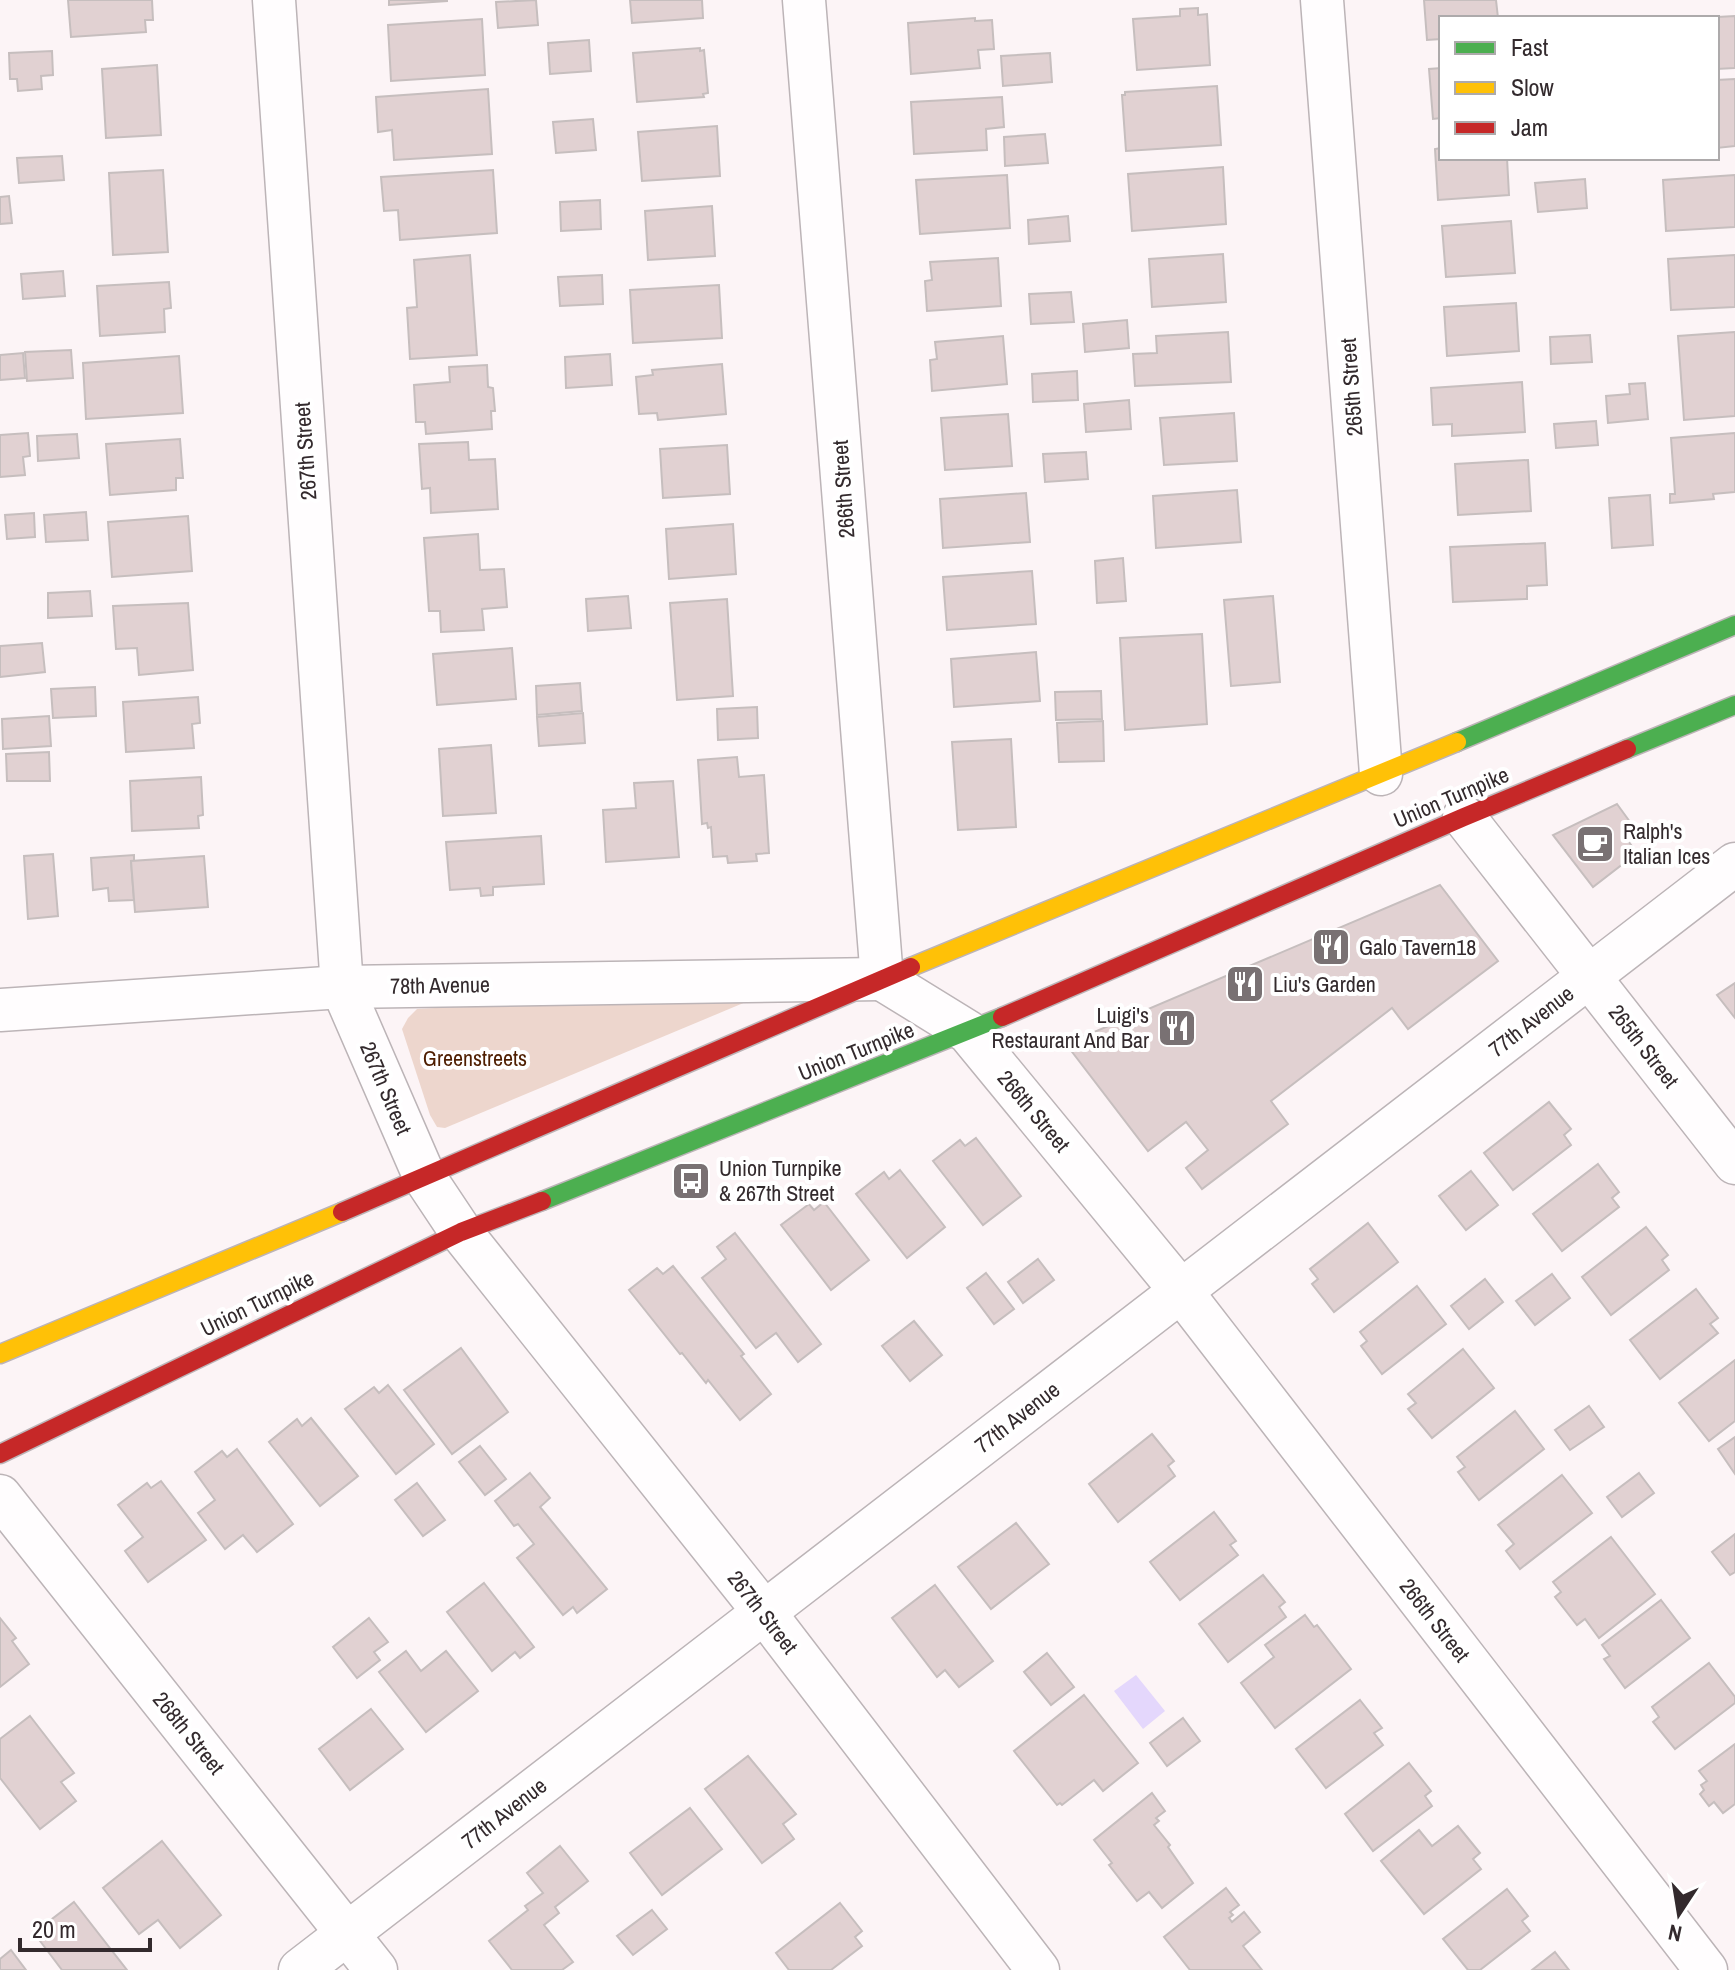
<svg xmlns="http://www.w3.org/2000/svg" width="1735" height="1970" font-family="'Archivo Narrow',sans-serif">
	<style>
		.park { fill: #edd6cd }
		.water { fill: #e4d7fc }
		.building { fill: #e1d1d2; stroke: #c6bebe; stroke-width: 2 }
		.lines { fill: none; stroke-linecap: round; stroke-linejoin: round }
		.street-casing { stroke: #bcb4b7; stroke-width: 45 }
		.fast-casing { stroke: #bcb4b7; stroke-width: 21 }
		.slow-casing { stroke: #bcb4b7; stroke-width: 21 }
		.jam-casing { stroke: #bcb4b7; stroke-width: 21 }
		.street { stroke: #fffdfe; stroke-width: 42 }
		.fast { stroke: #4caf50; stroke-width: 18 }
		.slow { stroke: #ffc107; stroke-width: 18 }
		.jam { stroke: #c62828; stroke-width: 18 }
		.labels { text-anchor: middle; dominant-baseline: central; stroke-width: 8; stroke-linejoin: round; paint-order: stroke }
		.street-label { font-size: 22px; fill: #332a2d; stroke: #fff }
		.poi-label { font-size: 22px; fill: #332a2d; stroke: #fff; text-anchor: start }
		.park-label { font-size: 22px; fill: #4e1e00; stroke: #fff }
	</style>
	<rect width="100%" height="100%" fill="#fcf4f6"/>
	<polygon class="park" points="732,991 753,999 445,1128 437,1127 430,1115 402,1029 408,1018 417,1009"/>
	<polygon class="water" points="1136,1675 1165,1711 1143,1729 1114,1691"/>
	<g class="building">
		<polygon points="68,0 152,0 153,20 145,20 146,32 71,37"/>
		<polygon points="389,0 447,0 447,1 389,5"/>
		<polygon points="536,0 538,25 498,28 496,2"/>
		<polygon points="630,0 702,0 703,18 632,23"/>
		<polygon points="1424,0 1496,0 1498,18 1441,18 1441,39 1427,40"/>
		<polygon points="1198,8 1198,15 1207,14 1210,65 1137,70 1133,19 1180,16 1180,9"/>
		<polygon points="1735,16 1735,68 1717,69 1717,18 1699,18"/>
		<polygon points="975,18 975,21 992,20 994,49 978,50 980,68 911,74 908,23"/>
		<polygon points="482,19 485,75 391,81 388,25"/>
		<polygon points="589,40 591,71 550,74 548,43"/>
		<polygon points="700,48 700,51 704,50 708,93 703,94 704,97 637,102 633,53"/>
		<polygon points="52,51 53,75 41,76 42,89 18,91 17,79 10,79 9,53"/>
		<polygon points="1050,53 1052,82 1003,86 1001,56"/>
		<polygon points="157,65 161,135 106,138 102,69"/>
		<polygon points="1441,68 1441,118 1433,119 1429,69"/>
		<polygon points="1735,79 1735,146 1717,148 1717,80"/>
		<polygon points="1217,86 1221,145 1126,151 1122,95 1125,95 1125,92"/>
		<polygon points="488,89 492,154 394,160 392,130 378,132 376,97"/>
		<polygon points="1002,97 1004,127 986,129 987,150 914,154 911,102"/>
		<polygon points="593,119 596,150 556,153 553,122"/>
		<polygon points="717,126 720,176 642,181 638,132"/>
		<polygon points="1045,134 1048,163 1005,166 1004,137"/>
		<polygon points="1441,148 1441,158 1507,158 1509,195 1438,200 1435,149"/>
		<polygon points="62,156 64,180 19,183 17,158"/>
		<polygon points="1223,167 1226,224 1132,231 1128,174"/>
		<polygon points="163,170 168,252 113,255 109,173"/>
		<polygon points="493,170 497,233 400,240 398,210 384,211 381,177"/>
		<polygon points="1007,175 1010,228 920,234 916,180"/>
		<polygon points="1735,175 1735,227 1666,231 1663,180"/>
		<polygon points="1585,179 1587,208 1538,212 1535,183"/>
		<polygon points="9,196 12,223 0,224 0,197"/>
		<polygon points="600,200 601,229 561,231 560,202"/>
		<polygon points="712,206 715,256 648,260 645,211"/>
		<polygon points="1068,216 1070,241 1029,244 1028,220"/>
		<polygon points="1511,221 1515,273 1446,277 1442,226"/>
		<polygon points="1223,254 1226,302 1152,307 1149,259"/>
		<polygon points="470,255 477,355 410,359 407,308 417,307 414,260"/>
		<polygon points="1735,255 1735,307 1671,310 1668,259"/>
		<polygon points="998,258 1001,306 927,311 925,281 932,280 930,262"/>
		<polygon points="63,271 65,296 23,299 21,274"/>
		<polygon points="602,275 603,304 560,306 558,277"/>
		<polygon points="169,282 171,308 164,309 165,332 100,336 97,286"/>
		<polygon points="719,285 722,338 633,343 630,290"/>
		<polygon points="1071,292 1074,322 1031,324 1029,294"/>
		<polygon points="1516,303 1519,351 1447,356 1444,307"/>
		<polygon points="1127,320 1129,348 1085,352 1083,324"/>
		<polygon points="1228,332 1231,382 1135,386 1133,354 1157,353 1156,336"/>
		<polygon points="1735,332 1735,416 1684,420 1678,336"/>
		<polygon points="1590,335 1592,362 1551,364 1550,337"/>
		<polygon points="1003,336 1007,384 932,391 930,360 937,359 935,342"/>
		<polygon points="71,350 73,378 27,381 25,352"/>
		<polygon points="23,353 25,378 0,380 0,355"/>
		<polygon points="610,354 612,385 566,388 565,357"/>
		<polygon points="179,356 183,413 86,419 83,363"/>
		<polygon points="722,364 726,414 658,420 657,413 639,414 636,377 653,375 652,370"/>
		<polygon points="487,365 488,387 493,388 495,411 491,411 492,429 426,434 425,422 416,422 414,385 450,382 449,367"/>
		<polygon points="1077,371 1078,400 1033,402 1032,374"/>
		<polygon points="1522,382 1525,432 1452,436 1452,424 1433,425 1431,388"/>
		<polygon points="1645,383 1648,419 1608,423 1606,396 1630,394 1629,384"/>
		<polygon points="1129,400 1131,429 1086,432 1084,404"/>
		<polygon points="1234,413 1237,461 1164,465 1160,418"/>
		<polygon points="1008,414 1012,466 945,470 941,418"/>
		<polygon points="1596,421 1598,445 1556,448 1554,424"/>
		<polygon points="28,433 30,456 23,457 25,475 0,477 0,435"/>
		<polygon points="1735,433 1735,492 1713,494 1714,499 1670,503 1670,494 1675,494 1671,438"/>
		<polygon points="77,434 79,458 38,461 37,436"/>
		<polygon points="180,439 183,478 176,478 176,490 110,495 106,444"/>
		<polygon points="468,442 469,460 495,459 498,509 431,513 430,488 422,489 419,444"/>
		<polygon points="727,445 730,494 663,498 660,449"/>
		<polygon points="1086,452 1088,479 1045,482 1043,454"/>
		<polygon points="1528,460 1531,511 1458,515 1455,464"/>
		<polygon points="1237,490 1241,542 1156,548 1153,496"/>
		<polygon points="1026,493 1030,542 943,548 940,499"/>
		<polygon points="1650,495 1653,545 1612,548 1609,498"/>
		<polygon points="86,512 88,540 46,542 44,515"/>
		<polygon points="34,513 35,537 7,539 5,515"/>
		<polygon points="188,516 192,571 112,577 108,522"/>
		<polygon points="733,524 736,574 669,579 666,529"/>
		<polygon points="478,534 480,570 504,569 507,607 482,609 484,630 441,632 440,611 429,611 424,538"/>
		<polygon points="1545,543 1547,585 1527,586 1527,599 1453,602 1450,547"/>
		<polygon points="1123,558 1126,601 1097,603 1095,561"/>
		<polygon points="1032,571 1036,624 947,630 943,577"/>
		<polygon points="90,591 92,616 48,618 48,593"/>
		<polygon points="628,596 631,628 588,631 586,599"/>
		<polygon points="1273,596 1280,682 1231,686 1224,600"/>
		<polygon points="727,599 733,696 677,700 670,603"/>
		<polygon points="188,603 193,670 139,675 137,648 116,649 113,606"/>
		<polygon points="1202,634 1207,724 1125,730 1120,638"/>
		<polygon points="42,643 45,672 0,677 0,646"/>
		<polygon points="512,648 516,699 437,705 433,654"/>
		<polygon points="1036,652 1040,701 954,707 951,659"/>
		<polygon points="580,683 582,711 537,715 536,686"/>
		<polygon points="95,687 96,716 53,718 51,689"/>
		<polygon points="1101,691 1102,719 1056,720 1055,692"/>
		<polygon points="198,697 200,723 192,724 194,748 126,752 123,702"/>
		<polygon points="757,707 758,738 718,740 717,709"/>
		<polygon points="583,713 585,743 539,746 537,717"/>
		<polygon points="49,716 51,746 3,749 2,719"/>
		<polygon points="1103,721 1104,761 1059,762 1057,723"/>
		<polygon points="1011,739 1016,827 958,830 952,742"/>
		<polygon points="491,745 496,813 443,816 439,749"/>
		<polygon points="49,752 50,781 7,781 6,754"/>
		<polygon points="737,757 739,777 764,775 769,853 756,854 757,861 728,863 727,856 713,857 711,827 708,828 707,823 702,824 698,760"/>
		<polygon points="201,777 203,815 198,816 199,828 132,831 130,781"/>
		<polygon points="673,781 679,857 606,862 603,810 636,808 634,783"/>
		<polygon points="1617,804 1633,826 1623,834 1637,853 1593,887 1553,835"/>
		<polygon points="541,836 544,884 493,887 493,895 481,896 480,888 450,890 446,842"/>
		<polygon points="53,854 58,916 28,919 24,856"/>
		<polygon points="134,855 134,861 131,861 134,900 109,901 108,888 93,890 91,858"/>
		<polygon points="204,856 208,907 135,912 131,861"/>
		<polygon points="1440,885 1498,961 1408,1029 1392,1008 1271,1101 1288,1124 1202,1189 1186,1168 1208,1150 1186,1122 1148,1151 1066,1044"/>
		<polygon points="1735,983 1735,1018 1717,995"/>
		<polygon points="1549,1102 1571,1129 1564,1135 1571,1145 1513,1190 1484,1153"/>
		<polygon points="976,1138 1021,1196 983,1225 933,1161 960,1140 965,1146"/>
		<polygon points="1598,1164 1619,1192 1612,1198 1619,1207 1562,1251 1533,1214"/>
		<polygon points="900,1170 945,1227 907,1258 856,1194 884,1172 889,1179"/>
		<polygon points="1471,1171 1498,1205 1466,1230 1439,1196"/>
		<polygon points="824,1202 869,1260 831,1290 781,1225 809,1204 814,1210"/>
		<polygon points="1368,1223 1398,1262 1334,1312 1312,1284 1318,1279 1310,1269"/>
		<polygon points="1646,1227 1668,1255 1662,1260 1669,1270 1611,1315 1582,1277"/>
		<polygon points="735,1233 821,1344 798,1362 776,1333 756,1348 702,1278 726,1259 717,1247"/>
		<polygon points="1038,1259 1054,1280 1023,1303 1008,1282"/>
		<polygon points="673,1266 744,1354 741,1356 771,1394 740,1420 708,1380 706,1383 682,1353 680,1354 629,1290 657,1268 663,1274"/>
		<polygon points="986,1273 1014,1309 994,1324 967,1288"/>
		<polygon points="1552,1274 1570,1298 1535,1325 1516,1301"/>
		<polygon points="1485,1279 1503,1302 1469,1329 1451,1306"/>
		<polygon points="1417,1286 1446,1324 1382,1374 1361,1346 1367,1341 1360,1332"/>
		<polygon points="1696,1289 1718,1318 1710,1324 1718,1333 1660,1379 1630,1340"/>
		<polygon points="914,1321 942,1355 910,1381 882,1346"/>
		<polygon points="461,1348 508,1412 452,1454 404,1390"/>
		<polygon points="1463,1349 1494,1388 1432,1438 1408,1409 1416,1403 1408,1394"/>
		<polygon points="1735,1360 1735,1421 1709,1441 1679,1403"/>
		<polygon points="388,1385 434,1444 396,1474 345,1409 374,1387 379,1393"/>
		<polygon points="1589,1406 1604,1427 1570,1450 1555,1430"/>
		<polygon points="1515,1411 1544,1449 1479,1500 1458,1472 1465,1467 1457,1457"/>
		<polygon points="311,1418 358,1476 320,1506 269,1442 297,1419 302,1426"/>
		<polygon points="1152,1434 1174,1461 1168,1466 1175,1476 1118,1522 1089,1484"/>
		<polygon points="1735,1437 1735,1474 1718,1449"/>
		<polygon points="480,1446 506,1479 485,1495 459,1462"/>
		<polygon points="237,1449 293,1524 257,1552 243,1535 225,1549 198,1513 215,1500 195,1472 222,1451 227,1457"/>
		<polygon points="530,1473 550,1498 540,1507 607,1589 577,1613 573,1607 563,1615 517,1558 534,1544 518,1524 514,1526 495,1501"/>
		<polygon points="1639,1473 1654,1493 1622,1517 1607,1497"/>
		<polygon points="1562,1475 1592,1513 1520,1569 1506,1551 1514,1544 1498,1525"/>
		<polygon points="161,1481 206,1540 148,1582 125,1551 143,1537 118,1505 147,1483 151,1488"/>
		<polygon points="417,1483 445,1520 423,1536 395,1500"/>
		<polygon points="1214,1512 1236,1541 1230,1545 1238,1555 1180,1600 1150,1562"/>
		<polygon points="1016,1523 1049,1564 991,1609 958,1567"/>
		<polygon points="1735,1534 1735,1572 1730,1575 1712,1552"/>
		<polygon points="1611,1537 1655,1594 1599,1638 1585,1619 1577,1625 1555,1597 1561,1592 1553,1582"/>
		<polygon points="1263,1575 1285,1602 1279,1607 1286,1617 1228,1662 1199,1624"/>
		<polygon points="484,1583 534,1647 520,1658 515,1652 492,1671 447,1612"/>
		<polygon points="935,1585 993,1661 959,1687 945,1670 937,1677 892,1618"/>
		<polygon points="1661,1600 1690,1638 1625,1688 1604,1659 1610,1656 1602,1645"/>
		<polygon points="1305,1615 1314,1627 1317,1625 1351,1669 1275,1728 1241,1683 1274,1657 1265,1645"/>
		<polygon points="0,1618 16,1638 12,1641 29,1664 0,1687"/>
		<polygon points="369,1618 388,1642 374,1652 380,1660 357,1678 333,1647"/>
		<polygon points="406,1651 421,1671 446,1651 478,1691 426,1732 379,1672"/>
		<polygon points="1047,1653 1074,1687 1051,1705 1024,1672"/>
		<polygon points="1709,1663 1735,1697 1735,1703 1675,1749 1653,1722 1659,1717 1652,1707"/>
		<polygon points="1084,1695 1138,1763 1103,1791 1094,1780 1062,1805 1060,1803 1057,1805 1014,1751"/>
		<polygon points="1360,1700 1382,1728 1374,1733 1383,1745 1326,1788 1296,1749"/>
		<polygon points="371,1709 403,1749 350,1790 319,1749"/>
		<polygon points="30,1716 74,1773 61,1782 76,1801 40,1829 0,1778 0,1739"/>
		<polygon points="1183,1718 1200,1741 1167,1766 1150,1743"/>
		<polygon points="1735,1744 1735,1804 1723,1813 1714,1802 1709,1806 1700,1794 1704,1790 1701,1785 1707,1781 1699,1771"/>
		<polygon points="748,1756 796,1814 783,1824 794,1839 762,1863 705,1789"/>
		<polygon points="1409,1763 1431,1791 1425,1796 1432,1806 1373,1851 1345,1814"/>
		<polygon points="1152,1793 1165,1811 1156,1818 1159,1821 1154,1825 1170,1845 1168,1847 1193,1883 1162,1908 1149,1892 1137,1901 1109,1865 1112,1863 1094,1840"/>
		<polygon points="690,1808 722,1849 662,1895 630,1853"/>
		<polygon points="1458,1826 1480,1853 1473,1859 1481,1869 1424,1914 1381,1861 1419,1830 1432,1846"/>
		<polygon points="162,1841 221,1915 180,1948 158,1920 139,1934 103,1888"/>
		<polygon points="560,1846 588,1881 555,1907 559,1913 544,1925 573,1962 562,1970 512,1970 489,1941 528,1910 525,1906 543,1893 527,1873"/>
		<polygon points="1226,1888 1239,1905 1230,1912 1233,1915 1229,1918 1232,1922 1244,1912 1260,1932 1243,1946 1262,1970 1190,1970 1164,1937"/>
		<polygon points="1507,1889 1528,1916 1522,1921 1530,1931 1480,1970 1468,1970 1443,1939"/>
		<polygon points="74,1902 127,1970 62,1970 34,1933"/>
		<polygon points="840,1903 862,1931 855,1937 862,1946 831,1970 789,1970 776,1953"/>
		<polygon points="652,1910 667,1929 633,1955 617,1936"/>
		<polygon points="11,1950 26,1970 0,1970 0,1959"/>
		<polygon points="1555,1952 1569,1970 1532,1970"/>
	</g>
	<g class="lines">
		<defs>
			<g id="street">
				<polyline points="274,0 342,987 425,1178 461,1232 764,1612 1038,1970"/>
				<polyline points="804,0 882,979 968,1032 1181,1291 1706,1970"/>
				<polyline points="1322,0 1381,774"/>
				<polyline points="1464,817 1735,1163"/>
				<polyline points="0,1010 342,987 880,979"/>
				<polyline points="0,1496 376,1970"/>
				<polyline points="300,1970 1735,864"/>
			</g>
			<g id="fast">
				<polyline points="1457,742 1735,625"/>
				<polyline points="1627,749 1735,705"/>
				<polyline points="542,1201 1002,1017"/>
			</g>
			<g id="slow">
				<polyline points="911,967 1457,742"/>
				<polyline points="0,1354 342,1212"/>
			</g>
			<g id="jam">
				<polyline points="1002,1017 1464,817 1627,749"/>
				<polyline points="342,1212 911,967"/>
				<polyline points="0,1454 461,1232 542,1201"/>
			</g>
		</defs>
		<use href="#street" class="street-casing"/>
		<use href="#fast" class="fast-casing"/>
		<use href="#slow" class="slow-casing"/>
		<use href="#jam" class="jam-casing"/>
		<use href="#street" class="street"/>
		<use href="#fast" class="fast"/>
		<use href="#slow" class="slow"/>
		<use href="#jam" class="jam"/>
	</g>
	<defs>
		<symbol id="cafe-square" viewBox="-11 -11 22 22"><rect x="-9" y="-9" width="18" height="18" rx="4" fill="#797173" stroke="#fff"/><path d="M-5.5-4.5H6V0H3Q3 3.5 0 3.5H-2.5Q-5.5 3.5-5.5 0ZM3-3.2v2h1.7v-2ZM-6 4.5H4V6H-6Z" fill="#fff"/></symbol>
		<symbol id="restaurant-square" viewBox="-11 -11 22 22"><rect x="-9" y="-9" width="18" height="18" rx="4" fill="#797173" stroke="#fff"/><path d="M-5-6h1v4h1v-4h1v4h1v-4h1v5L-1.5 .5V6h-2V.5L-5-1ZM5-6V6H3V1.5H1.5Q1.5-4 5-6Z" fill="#fff"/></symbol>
		<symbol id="bus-square" viewBox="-11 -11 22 22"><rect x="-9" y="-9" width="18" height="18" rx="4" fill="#797173" stroke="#fff"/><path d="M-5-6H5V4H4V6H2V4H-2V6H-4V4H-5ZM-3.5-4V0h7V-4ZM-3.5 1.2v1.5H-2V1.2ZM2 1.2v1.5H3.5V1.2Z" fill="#fff"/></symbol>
	</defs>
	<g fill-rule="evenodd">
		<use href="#cafe-square" x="1573" y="822" width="44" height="44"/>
		<use href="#restaurant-square" x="1309" y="925" width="44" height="44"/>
		<use href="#restaurant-square" x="1223" y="962" width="44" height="44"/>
		<use href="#restaurant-square" x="1155" y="1006" width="44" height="44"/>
		<use href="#bus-square" x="669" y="1159" width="44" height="44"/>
	</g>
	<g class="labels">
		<g class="street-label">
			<text transform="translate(1351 387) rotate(-94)">265th Street</text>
			<text transform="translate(305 451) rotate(-94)">267th Street</text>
			<text transform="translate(843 489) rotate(-94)">266th Street</text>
			<text transform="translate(1451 797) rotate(-23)">Union Turnpike</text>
			<text transform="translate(440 985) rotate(-1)">78th Avenue</text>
			<text transform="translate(1531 1021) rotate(-38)">77th Avenue</text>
			<text transform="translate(1644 1046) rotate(52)">265th Street</text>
			<text transform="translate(856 1051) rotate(-22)">Union Turnpike</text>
			<text transform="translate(386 1088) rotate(67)">267th Street</text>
			<text transform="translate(1034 1111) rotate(50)">266th Street</text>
			<text transform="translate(257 1303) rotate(-26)">Union Turnpike</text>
			<text transform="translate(1017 1417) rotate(-38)">77th Avenue</text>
			<text transform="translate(763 1612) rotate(52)">267th Street</text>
			<text transform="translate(1435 1620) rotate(52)">266th Street</text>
			<text transform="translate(189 1733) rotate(51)">268th Street</text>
			<text transform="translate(504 1813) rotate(-38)">77th Avenue</text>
		</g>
		<g class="poi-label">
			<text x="1623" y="831">Ralph's<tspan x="1623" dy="25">Italian Ices</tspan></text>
			<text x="1359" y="947">Galo Tavern18</text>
			<text x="1273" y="984">Liu's Garden</text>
			<text x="1149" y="1015" text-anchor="end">Luigi's<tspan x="1149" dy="25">Restaurant And Bar</tspan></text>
			<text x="719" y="1168">Union Turnpike<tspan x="719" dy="25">&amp; 267th Street</tspan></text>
		</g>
		<g class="park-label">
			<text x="475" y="1058">Greenstreets</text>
		</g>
	</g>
	<rect x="1439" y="16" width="280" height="144" fill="#ffffff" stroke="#adaaab" stroke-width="2"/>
	<rect x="1455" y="42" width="40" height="12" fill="#4caf50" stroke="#adaaab" stroke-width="2"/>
	<text x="1511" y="56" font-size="24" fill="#332a2d">Fast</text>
	<rect x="1455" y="82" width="40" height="12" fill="#ffc107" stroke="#adaaab" stroke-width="2"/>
	<text x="1511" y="96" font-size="24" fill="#332a2d">Slow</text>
	<rect x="1455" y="122" width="40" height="12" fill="#c62828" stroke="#adaaab" stroke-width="2"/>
	<text x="1511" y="136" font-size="24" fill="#332a2d">Jam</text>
	<g transform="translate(1679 1914) rotate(192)" stroke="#ffffff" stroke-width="6" paint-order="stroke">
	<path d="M0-6L14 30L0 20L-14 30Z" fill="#332a2d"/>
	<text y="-12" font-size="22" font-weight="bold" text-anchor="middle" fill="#332a2d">N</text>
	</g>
	<path d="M20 1938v12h130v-12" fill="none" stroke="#332a2d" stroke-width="4"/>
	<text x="32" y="1938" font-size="24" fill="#332a2d" stroke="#ffffff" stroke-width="6" paint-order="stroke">20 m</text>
</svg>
